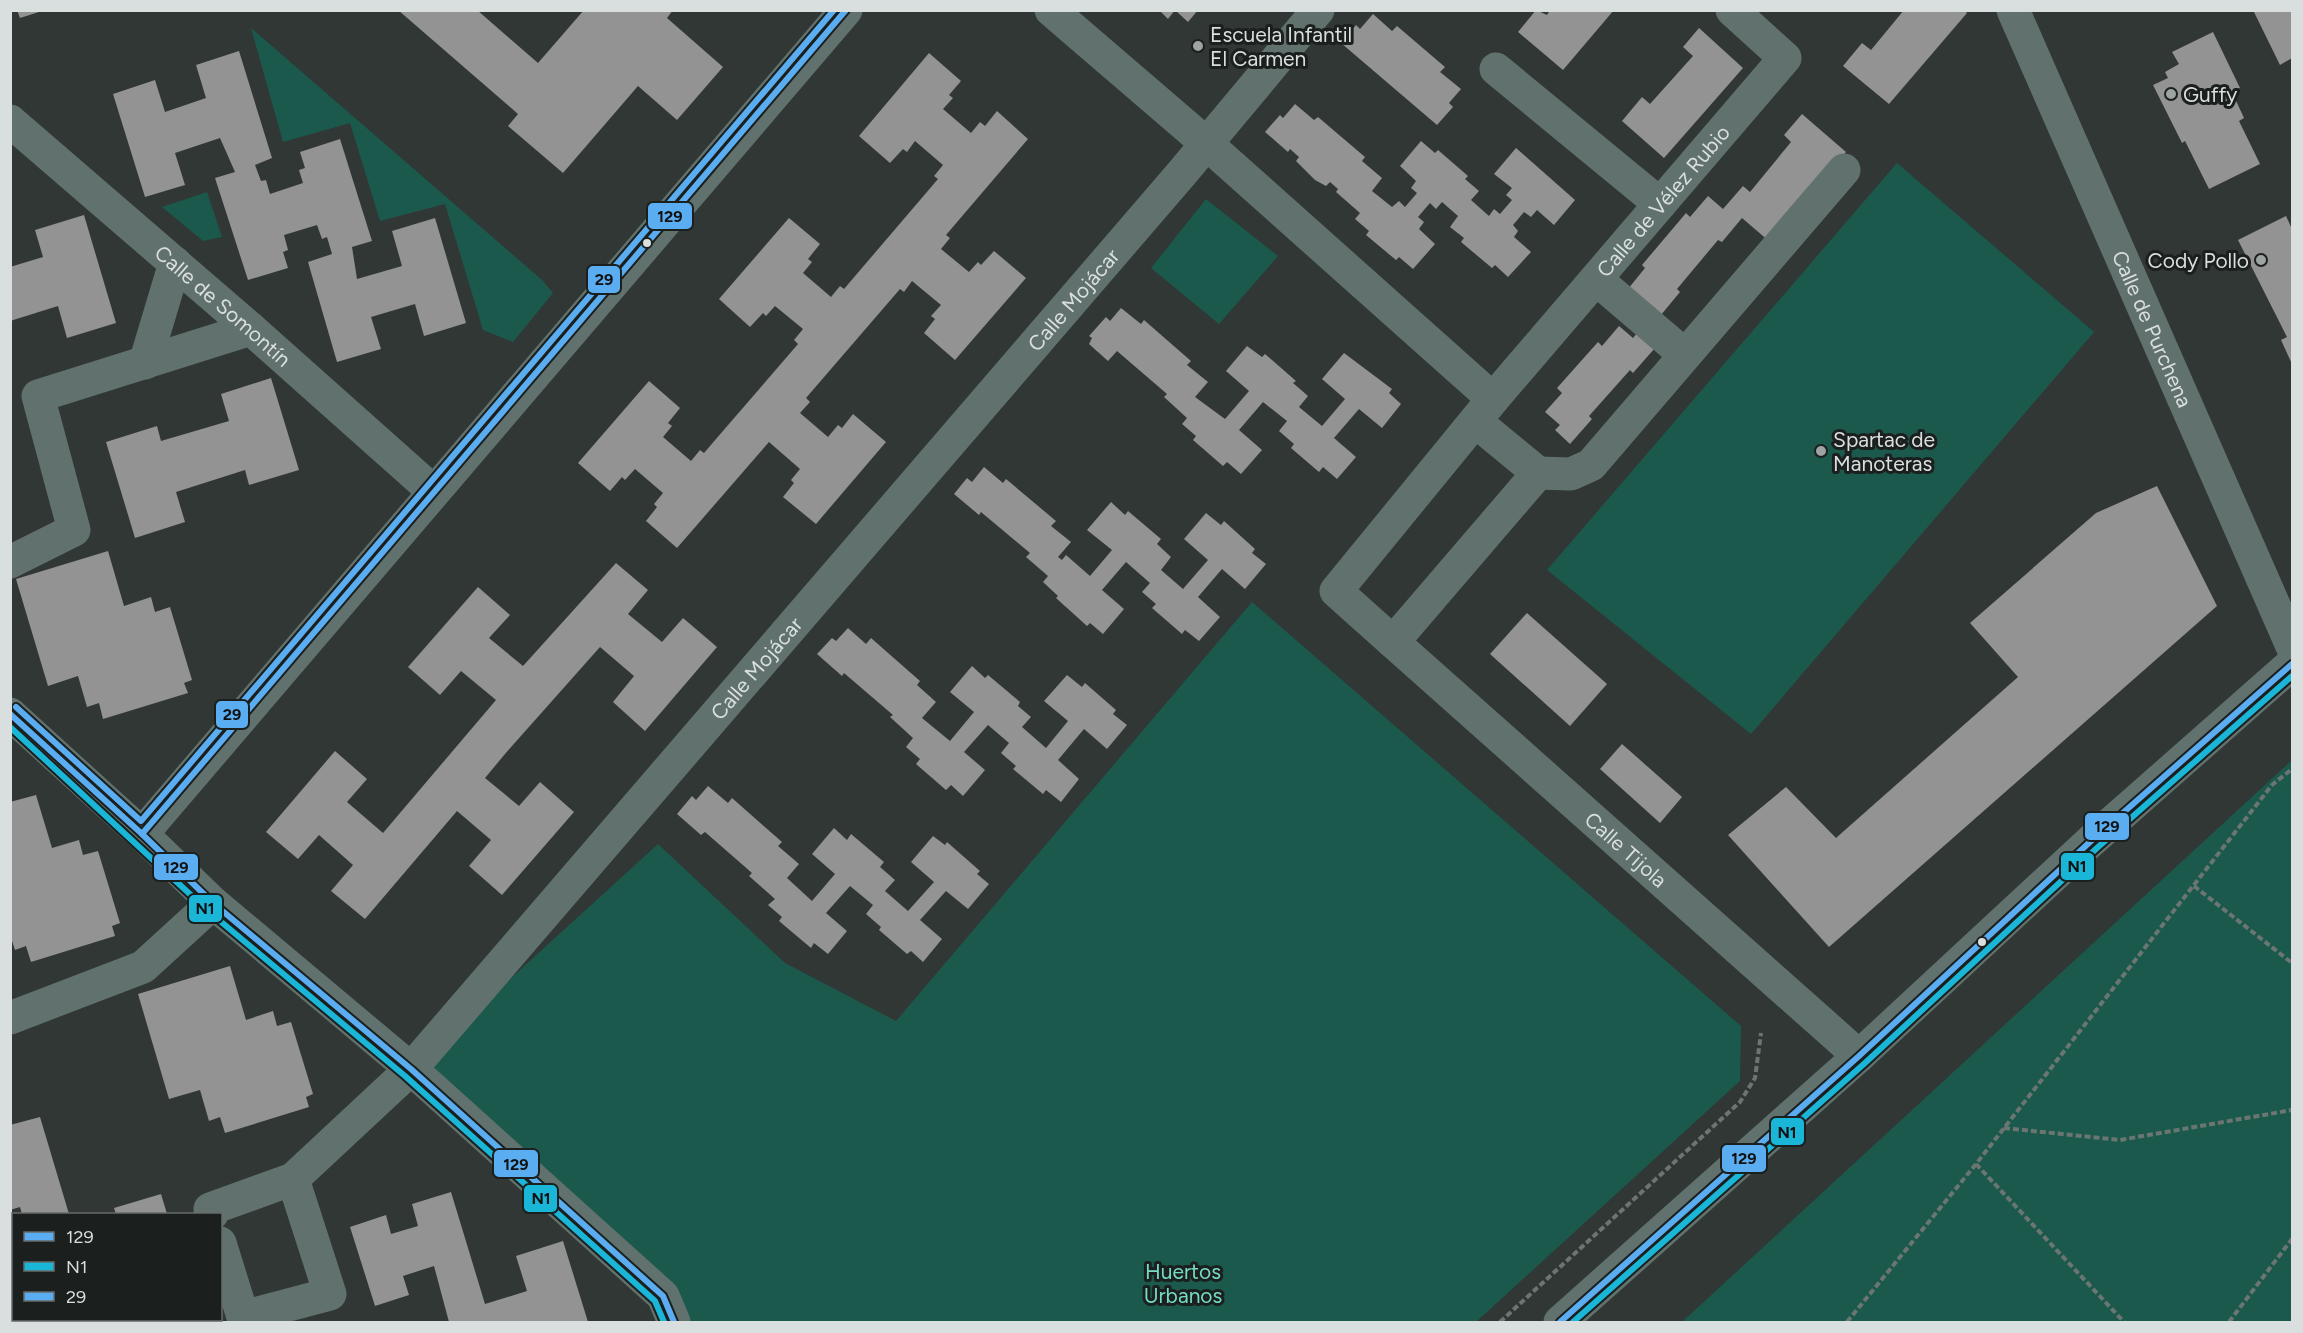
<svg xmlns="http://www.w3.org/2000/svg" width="2303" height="1333" font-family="Figtree,sans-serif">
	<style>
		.green { fill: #1b594c }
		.building { fill: #939393 }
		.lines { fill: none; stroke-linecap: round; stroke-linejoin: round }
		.path { stroke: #6b7673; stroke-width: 4; stroke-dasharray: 6 3; stroke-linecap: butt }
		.minor { stroke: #61726e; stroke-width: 33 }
		.bus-1-casing { stroke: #1b1f1e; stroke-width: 10 }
		.bus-2-casing { stroke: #1b1f1e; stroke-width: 10 }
		.bus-3-casing { stroke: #1b1f1e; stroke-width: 10 }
		.bus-1 { stroke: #5aadf0; stroke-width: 6 }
		.bus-2 { stroke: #1ab6d8; stroke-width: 6 }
		.bus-3 { stroke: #5aadf0; stroke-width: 6 }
		.poi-dot { fill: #9ea4a3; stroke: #1b1f1e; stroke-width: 2 }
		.bus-dot { fill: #d9dfde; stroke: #1b1f1e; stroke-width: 2 }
		.labels { text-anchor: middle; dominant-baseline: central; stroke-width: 6; stroke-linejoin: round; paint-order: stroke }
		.poi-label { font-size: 21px; fill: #d9dfde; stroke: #1b1f1e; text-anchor: start }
		.street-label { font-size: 21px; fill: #d9dfde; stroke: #1b1f1e }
		.park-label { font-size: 21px; fill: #74dcc5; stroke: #1b1f1e }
		.line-badge { stroke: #1b1f1e; stroke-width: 2 }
		.pale-badge-label { font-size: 16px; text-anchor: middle; font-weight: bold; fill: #111 }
	</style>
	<rect width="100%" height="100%" fill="#313735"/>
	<g class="green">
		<polygon points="251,28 542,280 553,293 513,342 483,330 445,204 380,221 350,123 283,142"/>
		<polygon points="1897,163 2094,332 1751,734 1547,570"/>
		<polygon points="207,192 222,237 203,241 162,207"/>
		<polygon points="1206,199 1278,256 1219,324 1151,268"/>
		<polygon points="1252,602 1741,1026 1740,1081 1476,1322 689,1322 411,1069 658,844 785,963 896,1021"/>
		<polygon points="2292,760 2292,1322 1682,1322"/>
	</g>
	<g class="building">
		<polygon points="17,10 41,10 42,11 20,18"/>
		<polygon points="398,10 477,10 538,63 584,10 673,10 667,18 723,67 677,120 638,86 563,173 508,126 518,114"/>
		<polygon points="1159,10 1175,10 1168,19"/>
		<polygon points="1175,10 1198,10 1188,22"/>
		<polygon points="1536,10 1547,15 1550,10 1614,10 1563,70 1518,32"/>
		<polygon points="1904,10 1964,10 1967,13 1889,104 1843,66 1862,43 1871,50"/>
		<polygon points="2253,10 2292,10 2292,58 2280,65"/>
		<polygon points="1373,14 1392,31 1397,26 1445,67 1440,72 1461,89 1449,103 1453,107 1437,125 1341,43 1356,25 1360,29"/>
		<polygon points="1699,28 1743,68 1664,158 1622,121 1642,97 1650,104 1693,56 1683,47"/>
		<polygon points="2213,32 2240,88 2232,92 2244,118 2239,121 2260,164 2209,189 2185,141 2182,143 2153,85 2168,78 2165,72 2179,64 2172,52"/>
		<polygon points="239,51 272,158 255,165 261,181 266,180 270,194 303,183 299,170 305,168 300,152 340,139 372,241 352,247 357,279 402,266 392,231 435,218 466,323 424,336 415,304 371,317 381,349 337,362 308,262 332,254 327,237 322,239 317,225 284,235 288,250 283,252 288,268 248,280 215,178 235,172 220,138 175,153 185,185 145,197 113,94 155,80 165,112 206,98 196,65"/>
		<polygon points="929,53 961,81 949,95 953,98 943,109 971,133 980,122 985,126 997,111 1028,139 946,235 950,238 941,249 969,272 978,262 981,265 994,251 1026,278 955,360 924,333 935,319 931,316 941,305 912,281 904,292 900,289 806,398 810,402 800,413 828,437 838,425 842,428 853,414 886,442 816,524 783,497 794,483 791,480 800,469 769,442 677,548 646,521 657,507 654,504 663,493 635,469 625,480 622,477 610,491 578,463 649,381 680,408 668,423 672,426 663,437 691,461 700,450 704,453 716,439 798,344 794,340 803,329 775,306 766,316 763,313 750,327 719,299 789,218 820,244 808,259 812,262 803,273 831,297 840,286 844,289 938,179 934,176 943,165 915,141 907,152 903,149 890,163 859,136"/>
		<polygon points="1295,104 1314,120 1318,117 1365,157 1362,161 1382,178 1372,191 1392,207 1399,201 1405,207 1417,193 1411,188 1416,181 1400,166 1421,141 1435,153 1438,150 1468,176 1465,179 1479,191 1471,200 1489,216 1494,209 1500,214 1512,200 1506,195 1512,188 1494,174 1516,148 1575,200 1554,225 1537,210 1531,217 1524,212 1513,225 1518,231 1514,237 1531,252 1508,277 1495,265 1492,268 1461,242 1464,238 1450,227 1458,216 1442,202 1436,209 1430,203 1418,217 1424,222 1419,229 1435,244 1413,269 1399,257 1396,260 1366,235 1369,231 1355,219 1360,213 1336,192 1338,189 1330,182 1326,186 1315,180 1296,161 1299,157 1290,149 1288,152 1265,132 1280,115 1283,118"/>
		<polygon points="1802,114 1846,152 1770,242 1742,218 1722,242 1718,240 1677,289 1680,292 1656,321 1628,289 1645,268 1642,265 1686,213 1690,217 1708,196 1723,209 1743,186 1750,192 1791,142 1784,135"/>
		<polygon points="84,215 116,323 67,338 58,306 10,321 10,267 43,257 35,230"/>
		<polygon points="2286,216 2292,229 2292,364 2281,340 2287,337 2238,240"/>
		<polygon points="1121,308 1141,324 1144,320 1191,361 1187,365 1208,382 1195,397 1225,419 1249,391 1226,371 1247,346 1262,357 1265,354 1296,381 1293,383 1308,396 1299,407 1322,426 1345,399 1322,379 1344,353 1392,389 1389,393 1401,404 1382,428 1359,409 1334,438 1356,457 1337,479 1323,467 1319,472 1291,448 1294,444 1279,431 1287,421 1263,402 1239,430 1262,450 1241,474 1227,462 1223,466 1193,440 1196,436 1182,424 1187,418 1164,397 1167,394 1117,351 1108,361 1089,344 1092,338 1089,336 1106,317 1110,321"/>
		<polygon points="1619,326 1633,338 1638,332 1655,348 1633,373 1630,370 1589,416 1592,419 1570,444 1555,430 1560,425 1545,412 1562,393 1557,388 1598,342 1602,346"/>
		<polygon points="271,378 299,470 249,485 245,470 176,492 185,522 135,538 106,442 157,426 161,441 229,421 221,394"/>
		<polygon points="984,467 1003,483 1006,479 1056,521 1051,526 1071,542 1058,557 1062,560 1066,555 1090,576 1112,550 1087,530 1111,502 1125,515 1128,511 1161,539 1157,544 1171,557 1161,570 1183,589 1208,560 1184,539 1206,513 1221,525 1224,521 1255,549 1252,553 1266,564 1245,589 1222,569 1198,597 1220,617 1199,641 1185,630 1182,634 1152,608 1156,604 1142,592 1150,583 1126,562 1102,590 1124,609 1103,634 1090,623 1087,626 1056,598 1058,596 1043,582 1048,576 1026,557 1030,553 981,512 979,515 954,494 967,478 972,482"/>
		<polygon points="2157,486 2217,606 1829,947 1728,835 1786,787 1836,838 2018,677 1970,623 2096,513"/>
		<polygon points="108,551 124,606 151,597 155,612 170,607 192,680 184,683 188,693 103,719 99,703 87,707 78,676 48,686 16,579"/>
		<polygon points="616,563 648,590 628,614 662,642 683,618 717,647 645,731 613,702 634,676 600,647 505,754 485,778 519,806 540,782 574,812 502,895 469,866 491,840 457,811 365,919 331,891 353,865 319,835 298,859 266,832 335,751 367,779 347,802 383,833 496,700 461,671 440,695 408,667 478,587 510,615 489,638 523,666"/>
		<polygon points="1527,613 1607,684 1570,726 1490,654"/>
		<polygon points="848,628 866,644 871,638 920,681 917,685 936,702 922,718 950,741 974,712 950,692 972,666 985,678 988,675 1020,702 1018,706 1031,717 1022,727 1046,748 1068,721 1044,701 1067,675 1082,687 1085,683 1116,710 1113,714 1127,725 1107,749 1084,729 1058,760 1079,779 1061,802 1046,790 1043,794 1013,769 1016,766 1001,753 1009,743 988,725 964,752 985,770 963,796 951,785 946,790 916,764 920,759 906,747 913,738 890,717 893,715 844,673 842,676 817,654 832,638 836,641"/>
		<polygon points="1622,744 1682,797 1660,823 1600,769"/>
		<polygon points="708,786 728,803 732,798 782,842 778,846 799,864 787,878 812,901 835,874 812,854 834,828 847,840 851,834 884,862 880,867 895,880 885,891 908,911 934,882 911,862 933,836 945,845 947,842 980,871 977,874 989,884 968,909 946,891 920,920 942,939 923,962 911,951 907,954 879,930 881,927 866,914 873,905 850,886 826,913 847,931 828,954 814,943 811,948 779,921 782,917 768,905 775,899 749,876 752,873 705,832 701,835 677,814 692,796 696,800"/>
		<polygon points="36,795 52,848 79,840 83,855 98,851 120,923 112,926 115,936 31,962 26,946 15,950 10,935 10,802"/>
		<polygon points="230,966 246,1020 273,1011 277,1026 291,1022 313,1094 306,1097 309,1107 225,1133 220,1117 209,1121 200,1090 169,1099 138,994"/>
		<polygon points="40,1117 69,1214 22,1214 20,1207 10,1210 10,1125"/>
		<polygon points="451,1192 485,1304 527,1291 516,1256 563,1241 588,1322 449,1322 434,1266 403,1276 409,1295 375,1306 350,1227 386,1215 391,1234 418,1226 412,1204"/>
		<polygon points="161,1194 167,1214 116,1214 114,1208"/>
		<polygon points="55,1320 102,1320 103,1322 56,1322"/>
	</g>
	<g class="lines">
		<g class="path">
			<polyline points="2194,886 2292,963"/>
			<polyline points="2004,1128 2120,1140 2292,1110"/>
			<polyline points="1976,1164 2124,1322"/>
			<polyline points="1500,1322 1740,1102 1755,1078 1761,1033"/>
			<polyline points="1847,1322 1976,1164 2272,785 2292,769"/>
			<polyline points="2229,1322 2292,1239"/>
		</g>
		<g class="minor">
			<polyline points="1051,10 1207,144 1493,399"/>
			<path id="s1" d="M2013,10L2292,646"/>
			<polyline points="1496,69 1660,204"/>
			<path id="s2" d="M10,121L251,329L433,491"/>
			<polyline points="1596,279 1685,355"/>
			<polyline points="145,363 175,263"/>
			<path id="s3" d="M1475,421L1538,473L1393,642L1336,591L1493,399L1785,58L1732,10"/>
			<polyline points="1538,473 1571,474 1591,465 1844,170"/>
			<polyline points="10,562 74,530 38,396 251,329"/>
			<path id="s4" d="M1393,642L1859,1056"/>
			<polyline points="10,714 142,834 213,903 411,1069 663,1296 674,1322"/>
			<polyline points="142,834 846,10"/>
			<polyline points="10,1018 143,967 213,903"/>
			<path id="s5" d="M212,1214L210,1209L293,1179L411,1069L1182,173L1318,10"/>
			<polyline points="220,1243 243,1317 330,1294 293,1179"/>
			<polyline points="1560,1322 1859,1056 2091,841 2292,664"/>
		</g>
		<defs>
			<g id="bus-1">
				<polyline points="10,714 142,834 213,903 411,1069 663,1296 674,1322"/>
				<polyline points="142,834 846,10"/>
				<polyline points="1560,1322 1859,1056 2091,841 2292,664"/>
			</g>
			<g id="bus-2">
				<polyline points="10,727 207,910 405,1076 655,1301 664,1322"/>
				<polyline points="1573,1322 1865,1063 2097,848 2292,676"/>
			</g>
			<polyline id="bus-3" points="16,707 141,821 834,10"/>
		</defs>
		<use href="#bus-1" class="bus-1-casing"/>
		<use href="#bus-2" class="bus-2-casing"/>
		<use href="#bus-3" class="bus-3-casing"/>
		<use href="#bus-1" class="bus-1"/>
		<use href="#bus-2" class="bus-2"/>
		<use href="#bus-3" class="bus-3"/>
	</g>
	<g class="poi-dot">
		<circle cx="1198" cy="46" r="6"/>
		<circle cx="2171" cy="94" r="6"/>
		<circle cx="2261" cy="260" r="6"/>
		<circle cx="1821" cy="451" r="6"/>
	</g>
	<g class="bus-dot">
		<circle cx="647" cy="243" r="5"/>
		<circle cx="1982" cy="942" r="5"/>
	</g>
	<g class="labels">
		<g class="poi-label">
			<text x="1210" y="34">Escuela Infantil<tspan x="1210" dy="24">El Carmen</tspan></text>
			<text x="2183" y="94">Guffy</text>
			<text x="2249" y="260" text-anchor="end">Cody Pollo</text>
			<text x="1833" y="439">Spartac de<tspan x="1833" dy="24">Manoteras</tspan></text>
		</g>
		<g class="street-label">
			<text stroke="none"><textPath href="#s3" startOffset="890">Calle de Vélez Rubio</textPath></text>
			<text stroke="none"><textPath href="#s5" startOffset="1270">Calle Mojácar</textPath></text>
			<text stroke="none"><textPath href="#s2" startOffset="282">Calle de Somontín</textPath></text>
			<text stroke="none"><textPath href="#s1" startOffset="348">Calle de Purchena</textPath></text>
			<text stroke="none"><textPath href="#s5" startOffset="784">Calle Mojácar</textPath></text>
			<text stroke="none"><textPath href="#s4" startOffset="312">Calle Tijola</textPath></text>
		</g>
		<g class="park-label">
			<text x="1183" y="1271">Huertos<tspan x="1183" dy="24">Urbanos</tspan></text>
		</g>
	</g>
	<g class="line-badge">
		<rect x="647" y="202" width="46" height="28" rx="6" fill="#5aadf0"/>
		<rect x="587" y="265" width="34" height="29" rx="6" fill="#5aadf0"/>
		<rect x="215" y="700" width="34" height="29" rx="6" fill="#5aadf0"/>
		<rect x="2084" y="812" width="46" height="29" rx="6" fill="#5aadf0"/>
		<rect x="2060" y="852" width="35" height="29" rx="6" fill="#1ab6d8"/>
		<rect x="153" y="853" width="46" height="28" rx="6" fill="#5aadf0"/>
		<rect x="188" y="894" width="35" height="29" rx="6" fill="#1ab6d8"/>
		<rect x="1770" y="1117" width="35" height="29" rx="6" fill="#1ab6d8"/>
		<rect x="1721" y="1144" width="46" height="29" rx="6" fill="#5aadf0"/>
		<rect x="493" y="1149" width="46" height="29" rx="6" fill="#5aadf0"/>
		<rect x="523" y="1184" width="35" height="29" rx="6" fill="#1ab6d8"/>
	</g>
	<g class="pale-badge-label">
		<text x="670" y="222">129</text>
		<text x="604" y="285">29</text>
		<text x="232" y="720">29</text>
		<text x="2107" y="832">129</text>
		<text x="2077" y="872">N1</text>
		<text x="176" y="873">129</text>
		<text x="205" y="914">N1</text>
		<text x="1787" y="1138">N1</text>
		<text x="1744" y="1164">129</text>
		<text x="516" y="1170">129</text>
		<text x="541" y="1204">N1</text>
	</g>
	<rect width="2303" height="1333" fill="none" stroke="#d9dfde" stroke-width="24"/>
	<rect x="12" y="1213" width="210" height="108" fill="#1b1f1e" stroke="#676c6b" stroke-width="1.5"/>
	<rect x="24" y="1232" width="30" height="9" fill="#5aadf0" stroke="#676c6b" stroke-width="1.5"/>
	<text x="66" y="1243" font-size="18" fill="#d9dfde">129</text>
	<rect x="24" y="1262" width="30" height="9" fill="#1ab6d8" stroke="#676c6b" stroke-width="1.5"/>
	<text x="66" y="1273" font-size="18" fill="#d9dfde">N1</text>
	<rect x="24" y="1292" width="30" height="9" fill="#5aadf0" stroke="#676c6b" stroke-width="1.5"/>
	<text x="66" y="1303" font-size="18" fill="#d9dfde">29</text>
</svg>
